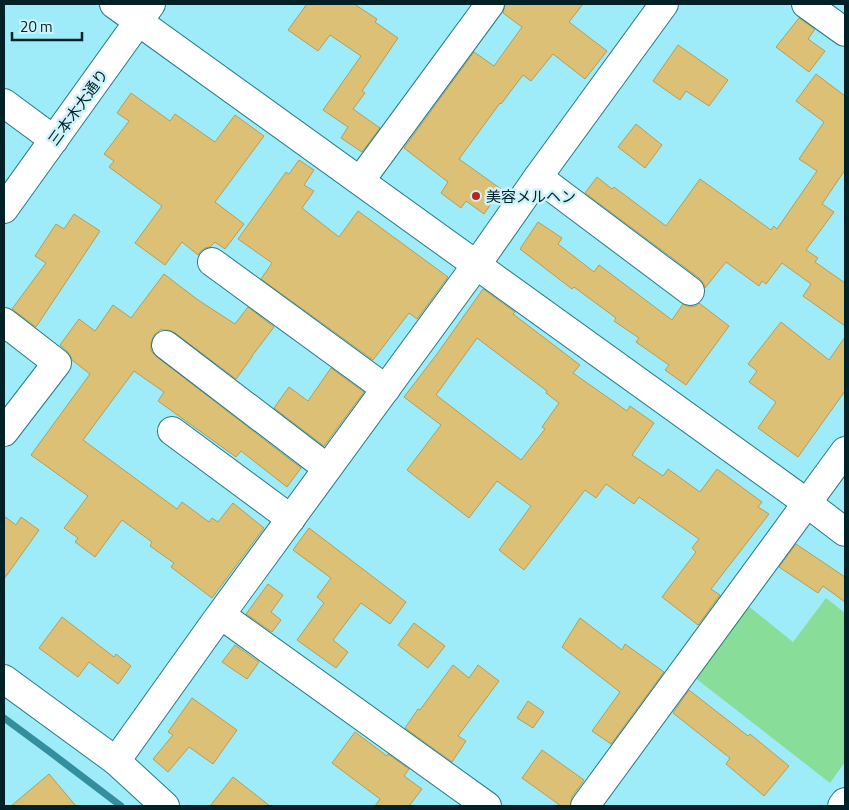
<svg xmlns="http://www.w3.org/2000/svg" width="849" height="810" font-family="'Titillium Web','Noto Sans JP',sans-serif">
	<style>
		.garden { fill: #88dd98 }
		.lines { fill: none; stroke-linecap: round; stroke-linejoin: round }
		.stream { stroke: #32909e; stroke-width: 7 }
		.building { fill: #dcc076; stroke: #b89c53; fill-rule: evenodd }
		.minor-casing { stroke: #277985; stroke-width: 30 }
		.major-casing { stroke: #277985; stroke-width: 30 }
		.minor { stroke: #fff; stroke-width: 28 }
		.major { stroke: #fff; stroke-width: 28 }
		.poi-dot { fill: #b5271e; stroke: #cdf2f9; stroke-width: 2 }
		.labels { text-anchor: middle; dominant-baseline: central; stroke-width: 5; stroke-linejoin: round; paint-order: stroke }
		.street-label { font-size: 15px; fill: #002126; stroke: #cdf2f9 }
		.poi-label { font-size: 15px; fill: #002126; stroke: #cdf2f9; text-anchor: start }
	</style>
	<rect width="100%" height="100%" fill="#9eecf9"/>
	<polygon class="garden" points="826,598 845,613 845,762 830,783 694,677 747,605 793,642"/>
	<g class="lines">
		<polyline class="stream" points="4,718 50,752 121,806"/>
	</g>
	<g class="building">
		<polygon points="307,4 354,4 377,19 375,22 398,38 362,91 365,93 353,109 380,128 362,152 341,138 348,127 323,110 361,56 330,35 318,51 288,30"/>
		<polygon points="505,4 583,4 569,22 607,51 585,79 553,54 531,81 523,75 501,104 500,103 459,159 501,189 484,214 466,201 461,208 441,193 448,182 404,148 474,52 494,66 522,27 503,13"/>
		<polygon points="799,18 815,29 808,39 825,51 809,72 776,47"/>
		<polygon points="678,45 728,80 709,106 686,91 680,100 653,81"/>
		<polygon points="816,74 845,96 845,170 822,204 834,212 806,250 818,258 815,262 845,283 845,326 803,296 811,284 782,263 766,284 762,281 759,286 726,262 705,288 704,284 699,278 585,193 597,177 612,189 614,187 666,226 700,179 771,230 774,226 777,229 817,171 799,159 824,122 796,101"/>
		<polygon points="131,93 170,121 175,114 215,142 235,115 264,136 215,202 244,224 225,249 215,242 210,247 205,248 200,252 198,255 182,242 165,265 135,243 162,206 109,167 114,161 104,154 129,121 117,113"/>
		<polygon points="636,124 662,145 645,168 618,147"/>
		<polygon points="299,160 314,170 304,185 314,191 302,208 339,237 358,211 448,277 417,319 409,313 373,360 261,279 272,263 238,239 286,172 289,174"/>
		<polygon points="74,214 100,231 36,327 12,309 46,263 35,256 56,224 64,229"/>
		<polygon points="538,222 562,238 558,244 594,272 599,265 672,320 683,304 689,307 696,306 699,303 729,326 686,385 665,370 669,365 636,342 639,338 614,321 616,318 574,287 572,289 520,249"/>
		<polygon points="164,274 198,300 235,324 248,307 274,327 252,356 252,357 236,379 175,333 168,330 160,330 154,335 151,343 151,351 157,357 301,468 287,487 241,451 236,457 158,401 164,392 134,371 83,440 177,509 182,502 209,522 212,518 218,522 233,503 264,528 212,598 171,567 174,563 150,546 152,542 122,520 95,557 75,542 78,538 64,528 88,496 31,455 90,374 72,360 71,357 67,351 60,345 79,319 95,331 113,305 131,318"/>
		<path d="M483,289L515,312L513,314L580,365L573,373L627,411L630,406L654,423L632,455L663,476L668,469L700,492L717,469L762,502L758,507L769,514L711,589L720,595L698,625L662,597L696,552L692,548L699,539L639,497L634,504L606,484L596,498L585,490L524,570L499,550L531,506L497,481L469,518L407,470L441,425L404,397L437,354ZM477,338L547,391L546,393L559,403L542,427L545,429L521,460L436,395Z"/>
		<polygon points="781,322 829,360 845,337 845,391 798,457 758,428 776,402 749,382 757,371 748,364"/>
		<polygon points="331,368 364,392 324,446 274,408 289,387 308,401"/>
		<polygon points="4,516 16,525 21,517 39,530 4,579"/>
		<polygon points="309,528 406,602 390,624 361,603 333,640 348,652 336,668 297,640 324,603 317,597 331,578 293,550"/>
		<polygon points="796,544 845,577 845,602 823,586 818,593 779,567"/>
		<polygon points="268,584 283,595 271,612 281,620 272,632 246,614"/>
		<polygon points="62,617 114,657 116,654 131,666 118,684 89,662 78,677 39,648"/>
		<polygon points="580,618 622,650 625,644 664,672 611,744 592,731 620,692 562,647"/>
		<polygon points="414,623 445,646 428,668 398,645"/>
		<polygon points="235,645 259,662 247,679 222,662"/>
		<polygon points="453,665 469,678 478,665 499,681 458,736 466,741 452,762 405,728 418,709 420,710"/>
		<polygon points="689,690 748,736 750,734 789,766 764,796 726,764 730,758 673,713"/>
		<polygon points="192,698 237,730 213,764 189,747 168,772 153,759 173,735 168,732"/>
		<polygon points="528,701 544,712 533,728 517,718"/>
		<polygon points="355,732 387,756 388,754 409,769 404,776 422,789 409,806 375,806 380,799 332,763"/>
		<polygon points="542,750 584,780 572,797 570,806 561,806 522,778"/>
		<polygon points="49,774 76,806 11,806"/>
		<polygon points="233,777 270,806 210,806"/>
	</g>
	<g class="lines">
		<defs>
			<g id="minor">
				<polyline points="114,4 807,503 845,532"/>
				<polyline points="806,4 845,32"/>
				<polyline points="4,103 54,140"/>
				<polyline points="538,177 690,291"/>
				<polyline points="360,181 490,4"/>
				<polyline points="212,262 386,389"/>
				<polyline points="4,322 57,363 4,432"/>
				<polyline points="166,345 327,468"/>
				<polyline points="172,431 291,519"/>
				<polyline points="221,615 487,806"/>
				<polyline points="4,679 116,761 165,806"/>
				<polyline points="116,761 213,625 477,264 538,177 664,4"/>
				<polyline points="585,806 845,451"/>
				<polyline points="842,806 845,802"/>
			</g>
			<polyline id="major" points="4,209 151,4"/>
		</defs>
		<use href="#minor" class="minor-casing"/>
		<use href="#major" class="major-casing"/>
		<use href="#minor" class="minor"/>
		<use href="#major" class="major"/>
	</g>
	<circle class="poi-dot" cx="476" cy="196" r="5"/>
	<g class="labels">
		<g class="street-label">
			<text transform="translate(78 107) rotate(-54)">三本木大通り</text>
		</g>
		<g class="poi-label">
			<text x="486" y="196">美容メルヘン</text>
		</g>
	</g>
	<rect width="849" height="810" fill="none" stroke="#002126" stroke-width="10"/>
	<path d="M12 32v8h70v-8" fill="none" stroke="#002126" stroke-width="2.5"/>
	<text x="20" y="32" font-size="15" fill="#002126" stroke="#cdf2f9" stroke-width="4" paint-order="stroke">20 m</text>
</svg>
